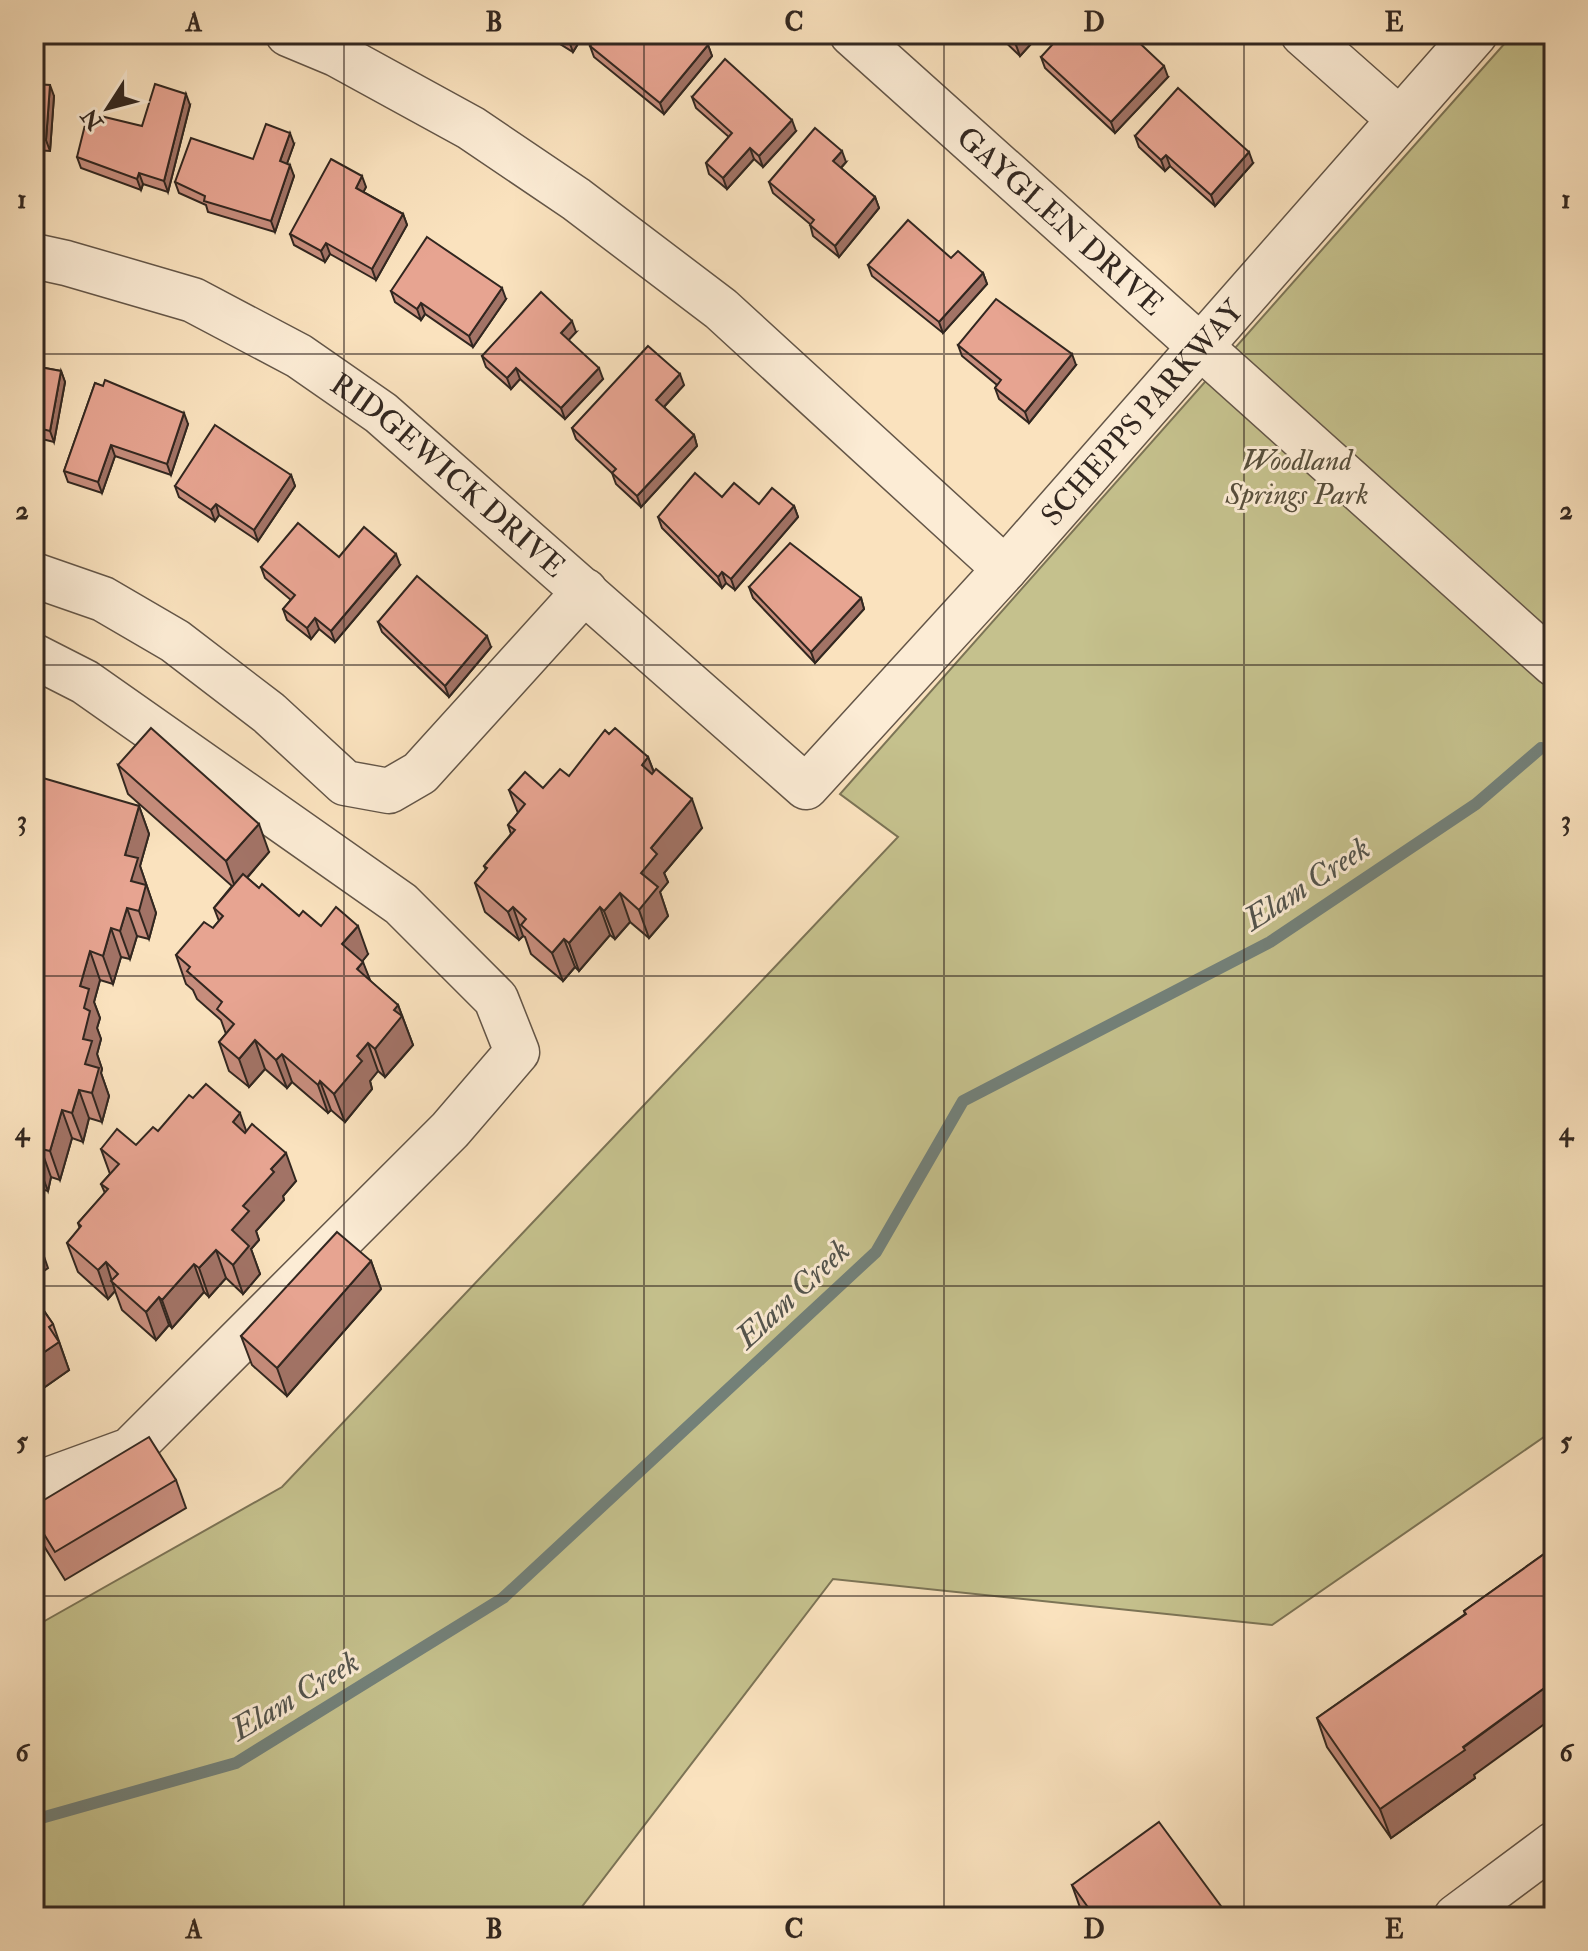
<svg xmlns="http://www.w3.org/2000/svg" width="1588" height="1951" font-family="'IM FELL Double Pica',serif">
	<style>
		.green { fill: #c5c18d; stroke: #7c7456; stroke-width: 2 }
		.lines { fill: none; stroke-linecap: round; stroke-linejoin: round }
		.stream { stroke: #73817a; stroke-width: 12 }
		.minor-casing { stroke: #645648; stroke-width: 47 }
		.minor { stroke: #fcecd5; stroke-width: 44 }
		.wall { fill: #c78d7d; stroke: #322720; stroke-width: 2 }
		.shaded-wall { fill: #a27366; stroke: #322720; stroke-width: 2 }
		.building { fill: #e7a491; stroke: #322720; stroke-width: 2 }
		.grid { fill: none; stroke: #322720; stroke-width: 2; stroke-opacity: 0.55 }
		.labels { text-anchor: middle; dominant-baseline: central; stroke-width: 6; stroke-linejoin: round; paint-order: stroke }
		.street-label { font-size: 30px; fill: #322720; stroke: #fcecd5 }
		.park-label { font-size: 30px; font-style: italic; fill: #574e3b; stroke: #fcecd5 }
		.water-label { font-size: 32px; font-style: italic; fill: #53544d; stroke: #fcecd5 }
		.neatline { fill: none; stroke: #322720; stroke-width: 3 }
		.grid-label { font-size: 26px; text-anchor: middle; font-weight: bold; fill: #322720 }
	</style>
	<rect width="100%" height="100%" fill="#fae2be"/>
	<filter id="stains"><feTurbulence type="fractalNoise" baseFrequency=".0025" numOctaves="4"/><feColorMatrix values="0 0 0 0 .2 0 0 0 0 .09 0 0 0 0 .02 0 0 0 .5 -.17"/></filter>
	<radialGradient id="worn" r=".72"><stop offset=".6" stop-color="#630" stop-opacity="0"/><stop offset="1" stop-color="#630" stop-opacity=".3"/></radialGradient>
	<polygon class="green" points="1513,34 1554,34 1554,1430 1272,1625 833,1579 574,1917 34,1917 34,1627 282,1487 898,837 840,794"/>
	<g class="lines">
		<polyline class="stream" points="34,1820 236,1763 503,1598 876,1252 963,1101 1270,942 1476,804 1541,748"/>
		<defs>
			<g id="minor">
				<polyline points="288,34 336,54 471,128 576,199 721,309 1005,569"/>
				<path id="s1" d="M852,34L1554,664"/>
				<polyline points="1303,34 1399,119"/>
				<path id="s2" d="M34,256L66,263L193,300L299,356L381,413L806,787L1005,569L1475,34"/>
				<polyline points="34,575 103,599 175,641 269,713 345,783 389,791 420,773 585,591"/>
				<polyline points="34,656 85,682 401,904 496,999 517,1052 450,1130 130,1450 34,1485"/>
				<polyline points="1456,1917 1554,1844"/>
			</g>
		</defs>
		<use href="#minor" class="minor-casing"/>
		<use href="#minor" class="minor"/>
	</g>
	<g class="wall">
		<polygon points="544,34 584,34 573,52"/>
		<polygon points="997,34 1040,34 1020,56"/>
		<polygon points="708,45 712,56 664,114 594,57 590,46"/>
		<polygon points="1041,57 1168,77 1115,133 1045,68"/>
		<polygon points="34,84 54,96 50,151 34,150"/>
		<polygon points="692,97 796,131 763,167 754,159 727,189 709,174 706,163 729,137 696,108"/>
		<polygon points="190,105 168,192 143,184 141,190 81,168 77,157"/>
		<polygon points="1135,136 1253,163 1215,206 1170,166 1165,171 1139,147"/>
		<polygon points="294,144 287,163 294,176 275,232 208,212 206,205 179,193 175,182 253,159"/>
		<polygon points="846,162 841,168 875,197 879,208 839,257 813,236 810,224 773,193 769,182"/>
		<polygon points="366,187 363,192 403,214 407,225 376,280 330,254 325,262 294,245 290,234"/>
		<polygon points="951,258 983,273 987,284 943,333 872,276 868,265"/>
		<polygon points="391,291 506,299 473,347 425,314 421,320 395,302"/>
		<polygon points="576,332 568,340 603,379 565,419 520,379 511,389 486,367 482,356"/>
		<polygon points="958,345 1076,365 1029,423 999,399 995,388 997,385 962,356"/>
		<polygon points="34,366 61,371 65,382 54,442 34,437"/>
		<polygon points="95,383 188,424 171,475 115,456 102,493 68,482 64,471"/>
		<polygon points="684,385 664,407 694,435 697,446 641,507 616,484 612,473 576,439 572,428"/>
		<polygon points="291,475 295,486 258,541 219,515 215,521 179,497 175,486"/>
		<polygon points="722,497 759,504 794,506 798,517 735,590 726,583 722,588 662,528 658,517"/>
		<polygon points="339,557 400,565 335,642 319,629 311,639 287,620 283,609 291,600 265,578 261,567"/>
		<polygon points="749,587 861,598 864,609 815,663 753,598"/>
		<polygon points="378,622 491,647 449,697 382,632"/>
		<polygon points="609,734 648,757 654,772 702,828 664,873 668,882 660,892 668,916 649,938 630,922 615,939 610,935 579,971 575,967 563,981 531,954 525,937 523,936 519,940 485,912 475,883 486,870 484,866 511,834 508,825 518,813 509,790 543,788 569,776"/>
		<polygon points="118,765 269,852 247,878 259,888 299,916 321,926 368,954 362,961 370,981 398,1005 413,1045 385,1077 378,1071 370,1081 372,1089 345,1122 331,1110 328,1113 292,1082 287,1088 265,1069 249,1087 229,1071 219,1042 226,1034 221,1020 197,999 193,990 186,984 176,955 213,928 219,921 214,908 232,886 128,794"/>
		<polygon points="34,785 139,806 149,834 140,866 156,913 149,939 137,936 130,959 121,957 113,984 100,980 94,1002 100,1018 97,1028 101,1039 97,1054 102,1069 101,1073 109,1096 102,1122 89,1118 83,1142 72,1138 60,1180 51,1177 48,1191 34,1187"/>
		<polygon points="158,1131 246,1131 296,1181 283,1196 284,1200 256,1231 259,1240 251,1249 260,1274 243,1294 226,1278 209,1297 204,1292 172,1328 169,1325 156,1340 122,1310 115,1291 108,1299 78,1272 67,1243 80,1229 78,1223 105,1193 101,1184 110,1174 101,1149 136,1145"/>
		<polygon points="371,1261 381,1289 287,1396 252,1365 241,1336"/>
		<polygon points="34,1296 53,1324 69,1370 35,1394 34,1393"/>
		<polygon points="176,1480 186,1508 65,1580 39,1538 34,1524 34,1506"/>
		<polygon points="1554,1547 1474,1775 1475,1778 1391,1838 1327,1747 1317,1718 1465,1614 1464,1611"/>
		<polygon points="1072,1885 1229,1917 1085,1917 1082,1913"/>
	</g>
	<g class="shaded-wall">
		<polygon points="573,34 584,34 573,52 569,41"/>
		<polygon points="1026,34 1040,34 1020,56 1016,45"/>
		<polygon points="708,45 712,56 664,114 660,103"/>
		<polygon points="1164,66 1168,77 1115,133 1111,122"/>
		<polygon points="50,85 54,96 50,151 46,140"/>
		<polygon points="186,94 190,105 168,192 164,181"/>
		<polygon points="792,120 796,131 763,167 759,156"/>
		<polygon points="290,133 294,144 284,172 280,161"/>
		<polygon points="750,148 754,159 727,189 723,178"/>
		<polygon points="842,151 846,162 837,172 833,161"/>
		<polygon points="1249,152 1253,163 1215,206 1211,195"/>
		<polygon points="1166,155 1170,166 1165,171 1161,160"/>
		<polygon points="290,165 294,176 275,232 271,221"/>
		<polygon points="139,173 143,184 141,190 137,179"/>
		<polygon points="362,176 366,187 360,199 356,188"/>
		<polygon points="875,197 879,208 839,257 835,246"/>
		<polygon points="403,214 407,225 376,280 372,269"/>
		<polygon points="326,243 330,254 325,262 321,251"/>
		<polygon points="983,273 987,284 943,333 939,322"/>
		<polygon points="502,288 506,299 473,347 469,336"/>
		<polygon points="421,303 425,314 421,320 417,309"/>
		<polygon points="572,321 576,332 565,344 561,333"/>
		<polygon points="1072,354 1076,365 1029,423 1025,412"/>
		<polygon points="516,368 520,379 511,389 507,378"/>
		<polygon points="599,368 603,379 565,419 561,408"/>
		<polygon points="61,371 65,382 54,442 50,431"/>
		<polygon points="680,374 684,385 660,411 656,400"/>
		<polygon points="184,413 188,424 171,475 167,464"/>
		<polygon points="694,435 697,446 641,507 637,496"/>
		<polygon points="111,445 115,456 102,493 98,482"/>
		<polygon points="291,475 295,486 258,541 254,530"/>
		<polygon points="216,504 219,515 215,521 211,510"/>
		<polygon points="794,506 798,517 735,590 731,579"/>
		<polygon points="396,554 400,565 335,642 331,631"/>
		<polygon points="722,572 726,583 722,588 718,577"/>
		<polygon points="861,598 864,609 815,663 811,652"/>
		<polygon points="315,618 319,629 311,639 307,628"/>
		<polygon points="487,636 491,647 449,697 445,686"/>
		<polygon points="648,757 659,786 642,765"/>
		<polygon points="692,799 702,828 664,873 668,882 660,892 668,916 649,938 639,910 641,873 651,848"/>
		<polygon points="139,806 149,834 140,866 156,913 149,939 139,911 125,855"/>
		<polygon points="259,824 269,852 236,890 226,861"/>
		<polygon points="620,893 630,922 615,939 604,911"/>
		<polygon points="513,907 523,936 519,940 508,912"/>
		<polygon points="600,907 610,935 579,971 569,943"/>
		<polygon points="127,908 137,936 130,959 120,931"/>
		<polygon points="358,926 368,954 353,973 342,944"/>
		<polygon points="111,928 121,957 113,984 103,956"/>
		<polygon points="564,939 575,967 563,981 552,953"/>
		<polygon points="90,951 100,980 94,1002 100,1018 97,1028 101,1039 97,1054 102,1069 101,1073 109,1096 102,1122 92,1093 85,1064 83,1039 84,1008 80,986"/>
		<polygon points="363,962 374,990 357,969"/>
		<polygon points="398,1005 413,1045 385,1077 375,1049 394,1010"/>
		<polygon points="255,1040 265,1069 249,1087 239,1059"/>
		<polygon points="368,1043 378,1071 370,1081 372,1089 345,1122 334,1094 357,1056"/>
		<polygon points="282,1054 292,1082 287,1088 276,1060"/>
		<polygon points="320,1081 331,1110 328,1113 318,1085"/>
		<polygon points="79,1090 89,1118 83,1142 72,1113"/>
		<polygon points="62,1110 72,1138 60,1180 50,1151"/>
		<polygon points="240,1113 250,1142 233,1122"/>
		<polygon points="41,1149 51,1177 48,1191 37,1162"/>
		<polygon points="286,1153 296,1181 283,1196 284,1200 256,1231 259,1240 251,1249 260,1274 243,1294 233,1265 232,1230 243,1206 271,1169"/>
		<polygon points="38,1239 48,1268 34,1278 34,1242"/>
		<polygon points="216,1250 226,1278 209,1297 199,1268"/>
		<polygon points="371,1261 381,1289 287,1396 277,1368"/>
		<polygon points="106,1262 115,1291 108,1299 98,1270"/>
		<polygon points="194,1264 204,1292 172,1328 162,1300"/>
		<polygon points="159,1297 169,1325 156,1340 146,1312"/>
		<polygon points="59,1342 69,1370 35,1394 34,1391 34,1359"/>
		<polygon points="1554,1681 1554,1717 1474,1775 1475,1778 1391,1838 1380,1809"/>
	</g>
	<g class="building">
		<polygon points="558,34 573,34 569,41"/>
		<polygon points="600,34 694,34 708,45 660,103 590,46"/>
		<polygon points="1004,34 1026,34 1016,45"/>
		<polygon points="1062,34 1130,34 1164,66 1111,122 1041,57"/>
		<polygon points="725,59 792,120 759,156 750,148 723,178 706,163 732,133 692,97"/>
		<polygon points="34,84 50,85 46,140 34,139"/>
		<polygon points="155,84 186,94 164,181 139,173 137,179 77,157 88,113 142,126"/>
		<polygon points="1178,88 1249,152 1211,195 1166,155 1161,160 1135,136"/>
		<polygon points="266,124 290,133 280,161 290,165 271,221 204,201 205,196 175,182 191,138 253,159"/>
		<polygon points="815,128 842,151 833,161 875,197 835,246 810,225 814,220 769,182"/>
		<polygon points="331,159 362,176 356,188 403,214 372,269 326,243 321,251 290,234"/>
		<polygon points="908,220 951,258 958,251 983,273 939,322 868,265"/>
		<polygon points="427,237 502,288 469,336 421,303 417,309 391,291"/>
		<polygon points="541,292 572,321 561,333 599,368 561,408 516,368 507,378 482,356"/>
		<polygon points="996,299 1072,354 1025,412 995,388 1001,380 958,345"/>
		<polygon points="648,346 680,374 656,400 694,435 637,496 612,473 616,469 572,428"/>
		<polygon points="34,366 61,371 50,431 34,427"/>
		<polygon points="105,380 184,413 167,464 111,445 98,482 64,471 95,383 103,386"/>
		<polygon points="215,425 291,475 254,530 216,504 211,510 175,486"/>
		<polygon points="695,473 722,497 734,483 759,504 772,488 794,506 731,579 722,572 718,577 658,517"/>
		<polygon points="298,523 339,557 364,527 396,554 331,631 315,618 307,628 283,609 295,595 261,567"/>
		<polygon points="790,543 861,598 811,652 749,587"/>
		<polygon points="417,576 487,636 445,686 378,622"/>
		<polygon points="151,728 259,824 226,861 118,765"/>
		<polygon points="615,728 648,757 642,765 652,774 656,769 692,799 651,848 657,854 641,873 658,887 639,910 620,893 604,911 600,907 569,943 564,939 552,953 521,925 526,919 513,907 508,912 475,883 487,868 484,866 515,830 508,825 525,804 509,790 525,772 543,788 560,769 569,776 605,730 609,734"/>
		<polygon points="36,776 139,806 125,855 138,858 131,881 146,885 139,911 127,908 120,931 111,928 103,956 90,951 80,986 89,989 84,1008 90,1011 83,1039 92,1041 85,1064 99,1068 92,1093 79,1090 72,1113 62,1110 50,1151 41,1149 37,1162 34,1161 34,785"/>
		<polygon points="243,874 259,888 262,884 299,916 303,911 321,926 336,907 358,926 342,944 363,962 357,969 398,1005 394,1010 402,1016 375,1049 368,1043 357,1056 362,1061 334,1094 320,1081 318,1085 282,1054 276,1060 255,1040 239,1059 219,1042 234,1024 217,1009 222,1002 187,971 190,967 176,955 204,922 213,928 223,916 214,908"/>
		<polygon points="206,1084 240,1113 233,1122 245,1133 252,1124 286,1153 271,1169 274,1172 243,1206 249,1211 232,1230 249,1246 233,1265 216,1250 199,1268 194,1264 162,1300 159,1297 146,1312 111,1281 118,1274 106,1262 98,1270 67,1243 81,1226 78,1223 108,1189 101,1184 119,1164 101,1149 117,1129 136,1145 153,1127 158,1131 189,1095 193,1098"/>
		<polygon points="337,1232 371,1261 277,1368 241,1336"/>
		<polygon points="34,1297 53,1324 49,1327 59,1342 34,1359"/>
		<polygon points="149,1437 176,1480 55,1552 34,1518 34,1506"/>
		<polygon points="1554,1547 1554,1681 1463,1747 1465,1750 1380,1809 1317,1718 1466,1614 1464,1611"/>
		<polygon points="1159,1822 1229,1917 1095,1917 1072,1885"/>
	</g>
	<path class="grid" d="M344,34V1917M644,34V1917M944,34V1917M1244,34V1917M34,354H1554M34,665H1554M34,976H1554M34,1286H1554M34,1596H1554"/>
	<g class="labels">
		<g class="street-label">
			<text stroke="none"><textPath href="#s1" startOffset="280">GAYGLEN DRIVE</textPath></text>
			<text stroke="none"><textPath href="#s2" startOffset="1454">SCHEPPS PARKWAY</textPath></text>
			<text stroke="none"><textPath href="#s2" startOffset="476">RIDGEWICK DRIVE</textPath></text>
		</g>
		<g class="park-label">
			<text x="1297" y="460">Woodland<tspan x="1297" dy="34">Springs Park</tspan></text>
		</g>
		<g class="water-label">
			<text transform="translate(1307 884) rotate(-33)">Elam Creek</text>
			<text transform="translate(793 1294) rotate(-43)">Elam Creek</text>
			<text transform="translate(295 1696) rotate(-31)">Elam Creek</text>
		</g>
	</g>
	<rect width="1588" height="1951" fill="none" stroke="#fae2be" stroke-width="88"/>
	<g transform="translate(108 108) rotate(234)" stroke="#fcecd5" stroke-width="6" paint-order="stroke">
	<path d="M0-6L14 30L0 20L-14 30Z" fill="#322720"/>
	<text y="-12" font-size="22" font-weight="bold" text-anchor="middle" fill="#322720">N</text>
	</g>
	<rect x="44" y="44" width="1500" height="1863" class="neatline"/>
	<g class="grid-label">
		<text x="194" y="31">A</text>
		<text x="494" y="31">B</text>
		<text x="794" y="31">C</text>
		<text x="1094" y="31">D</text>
		<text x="1394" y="31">E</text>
		<text x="22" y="208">1</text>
		<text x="1566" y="208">1</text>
		<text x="22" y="519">2</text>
		<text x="1566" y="519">2</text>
		<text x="22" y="829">3</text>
		<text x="1566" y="829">3</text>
		<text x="22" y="1140">4</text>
		<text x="1566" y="1140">4</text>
		<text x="22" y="1450">5</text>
		<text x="1566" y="1450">5</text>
		<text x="22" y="1761">6</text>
		<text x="1566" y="1761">6</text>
		<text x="194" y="1938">A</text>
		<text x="494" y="1938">B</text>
		<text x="794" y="1938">C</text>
		<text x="1094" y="1938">D</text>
		<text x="1394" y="1938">E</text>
	</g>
	<rect width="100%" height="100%" filter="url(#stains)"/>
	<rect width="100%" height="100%" fill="url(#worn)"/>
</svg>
